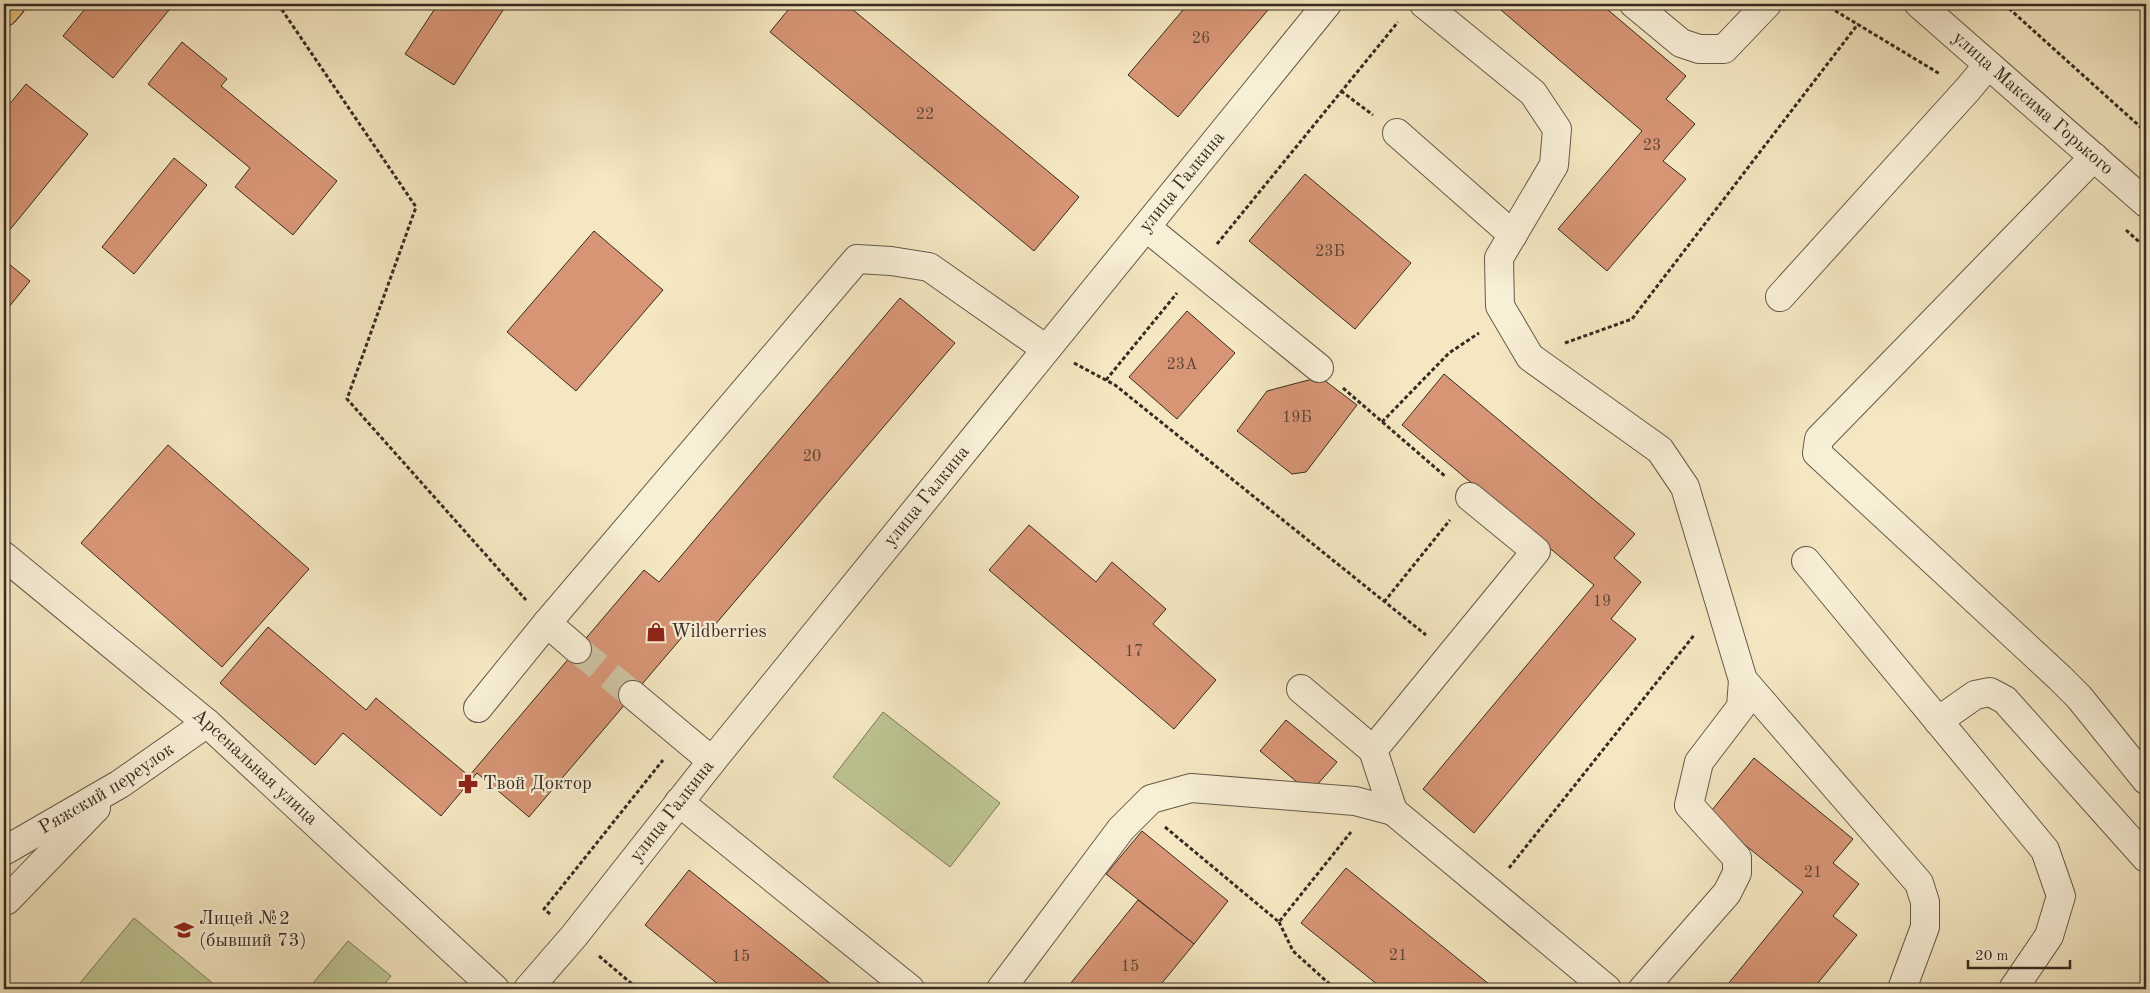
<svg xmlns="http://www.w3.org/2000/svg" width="2150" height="993" font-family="'Old Standard TT',serif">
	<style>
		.green { fill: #bdc592; stroke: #7a785a }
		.building { fill: #d79575; stroke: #372b21 }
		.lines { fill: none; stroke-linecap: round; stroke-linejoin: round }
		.minor-tunnel { stroke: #cec1a1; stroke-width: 28; stroke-dasharray: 28 14; stroke-linecap: butt }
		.minor-casing { stroke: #665a49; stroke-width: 30 }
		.major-casing { stroke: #372b21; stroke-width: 30 }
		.path { stroke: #372b21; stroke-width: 3; stroke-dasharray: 4 2.5; stroke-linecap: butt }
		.minor { stroke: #f8efd7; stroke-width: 28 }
		.major { stroke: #eac480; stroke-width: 28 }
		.labels { text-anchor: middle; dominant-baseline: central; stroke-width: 4.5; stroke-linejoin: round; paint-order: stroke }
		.number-label { font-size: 16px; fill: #5f4636 }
		.street-label { font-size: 19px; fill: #372b21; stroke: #f8efd7 }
		.poi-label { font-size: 19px; fill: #372b21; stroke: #f8efd7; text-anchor: start }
	</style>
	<rect width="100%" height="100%" fill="#f4e7c1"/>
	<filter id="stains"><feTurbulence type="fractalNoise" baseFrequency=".004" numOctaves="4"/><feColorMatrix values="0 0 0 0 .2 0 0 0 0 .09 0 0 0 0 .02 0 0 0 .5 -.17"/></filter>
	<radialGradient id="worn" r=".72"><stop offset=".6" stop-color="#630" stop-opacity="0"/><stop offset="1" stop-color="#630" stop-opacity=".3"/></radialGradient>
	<g class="green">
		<polygon points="883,712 1000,803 950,867 833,777"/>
		<polygon points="134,918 216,986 214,989 75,989"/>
		<polygon points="348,941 391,976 380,989 308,989"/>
	</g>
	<g class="building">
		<polygon points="89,4 174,4 113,78 63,36"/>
		<polygon points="438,4 507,4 454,85 405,54"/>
		<polygon points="793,4 846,4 1079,197 1034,251 770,32"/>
		<polygon points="1188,4 1273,4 1178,117 1128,75"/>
		<polygon points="1494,4 1601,4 1686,76 1666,99 1695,124 1663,161 1686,179 1607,271 1558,229 1642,131"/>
		<polygon points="182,42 227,79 221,86 337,181 293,235 235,187 250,168 148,84"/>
		<polygon points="26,84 88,134 4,237 4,111"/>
		<polygon points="174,158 207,185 134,274 102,247"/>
		<polygon points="1305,174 1411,263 1355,329 1249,241"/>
		<polygon points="594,231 663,290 576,391 507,332"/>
		<polygon points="4,260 30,281 4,313"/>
		<polygon points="900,298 955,343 708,633 695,622 529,817 477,773 441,816 343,733 315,765 220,683 268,627 366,710 376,698 469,776 644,570 659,582"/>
		<polygon points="1187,311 1235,353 1177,419 1129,377"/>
		<polygon points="1444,374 1635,534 1614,558 1641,582 1611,619 1636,639 1474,833 1423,789 1594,585 1402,425"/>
		<polygon points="1320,377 1357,405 1306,472 1292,474 1237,431 1267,391"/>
		<polygon points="168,445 309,569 222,667 81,543"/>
		<polygon points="1029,525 1096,582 1112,562 1166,609 1153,624 1216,680 1174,729 989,570"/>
		<polygon points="1286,720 1337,762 1310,793 1260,751"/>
		<polygon points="1754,758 1853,839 1833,863 1859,884 1833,916 1857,935 1813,989 1724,989 1803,892 1708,815"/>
		<polygon points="1142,831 1228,901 1194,944 1106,874"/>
		<polygon points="1346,868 1495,989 1383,989 1301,923"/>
		<polygon points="689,870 837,989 724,989 645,925"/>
		<polygon points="1138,900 1194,944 1157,989 1066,989"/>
	</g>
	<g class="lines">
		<polyline class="minor-tunnel" points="577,649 633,695"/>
		<defs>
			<g id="minor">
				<polyline points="1424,4 1533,93 1557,129 1554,165 1499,258 1500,306 1530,357 1660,450 1685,487 1743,680 1741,707 1699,762 1689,805 1737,858 1737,873 1727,893 1643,989"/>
				<polyline points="1634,4 1681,43 1699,49 1724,49 1767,4"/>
				<path id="s1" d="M1919,4L2146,203"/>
				<polyline points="1397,133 1513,235"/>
				<polyline points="2094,157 1819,439 1817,453 2060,678 2079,697 2146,780"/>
				<polyline points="1146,227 1319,368"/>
				<polyline points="1780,297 1968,89 1988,65"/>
				<path id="s2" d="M4,556L207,723L495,989"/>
				<polyline points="1806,561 2045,850 2061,896 2049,936 2013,989"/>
				<polyline points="547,623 577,649"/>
				<polyline points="1743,680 1919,883 1925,902 1925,927 1902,989"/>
				<polyline points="1301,689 1373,750"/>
				<polyline points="633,695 712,761"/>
				<polyline points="478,708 547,623 857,259 891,261 929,267 1046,349"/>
				<polyline points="1938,721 1975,695 1990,692 2005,700 2146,858"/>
				<polyline points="679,802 910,989"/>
				<polyline points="1393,811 1373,750 1536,551 1470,497"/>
				<path id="s3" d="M4,851L120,784L207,723"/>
				<polyline points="7,900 96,808"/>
				<path id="s4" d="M528,989L574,936L712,761L1327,4"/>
				<polyline points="1001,989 1121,829 1151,799 1191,788 1355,801 1393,811 1607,989"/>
			</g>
			<polyline id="major" points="4,12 11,4"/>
		</defs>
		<use href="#minor" class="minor-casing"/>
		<use href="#major" class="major-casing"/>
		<g class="path">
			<polyline points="278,4 416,207 347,399 526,600"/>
			<polyline points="1824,4 1940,74"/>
			<polyline points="2004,4 2146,132"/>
			<polyline points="1341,91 1373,115"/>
			<polyline points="2126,230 2146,248"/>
			<polyline points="1217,244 1398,22"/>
			<polyline points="1565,343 1632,319 1858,24"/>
			<polyline points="1074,363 1115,385 1426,635"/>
			<polyline points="1106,380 1177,293"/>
			<polyline points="1343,388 1446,477"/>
			<polyline points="1382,422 1449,353 1479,333"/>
			<polyline points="1384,602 1450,520"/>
			<polyline points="1165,827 1279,922 1351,832"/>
			<polyline points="1509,868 1695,634"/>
			<polyline points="550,914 544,909 663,760"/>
			<polyline points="1279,922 1293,951 1335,989"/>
			<polyline points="599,956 638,989"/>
		</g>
		<use href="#minor" class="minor"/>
		<use href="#major" class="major"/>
	</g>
	<defs>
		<symbol id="shop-bare" viewBox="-9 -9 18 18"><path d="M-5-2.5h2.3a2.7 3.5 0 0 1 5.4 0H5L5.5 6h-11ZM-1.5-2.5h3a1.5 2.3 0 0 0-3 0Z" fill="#8f2418" stroke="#f8efd7" stroke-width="2.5" paint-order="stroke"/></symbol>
		<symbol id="pharmacy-bare" viewBox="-9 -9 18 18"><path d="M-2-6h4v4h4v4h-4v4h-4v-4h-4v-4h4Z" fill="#8f2418" stroke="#f8efd7" stroke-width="2.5" paint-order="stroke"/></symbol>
		<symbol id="school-bare" viewBox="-9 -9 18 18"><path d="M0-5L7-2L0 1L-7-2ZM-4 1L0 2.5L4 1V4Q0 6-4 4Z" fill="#8f2418" stroke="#f8efd7" stroke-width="2.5" paint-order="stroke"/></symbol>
	</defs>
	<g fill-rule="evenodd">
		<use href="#shop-bare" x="642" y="618" width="28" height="28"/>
		<use href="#pharmacy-bare" x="454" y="770" width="28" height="28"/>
		<use href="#school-bare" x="170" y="916" width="28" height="28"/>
	</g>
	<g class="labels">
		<g class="number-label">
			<text x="1201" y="39">26</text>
			<text x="925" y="115">22</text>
			<text x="1652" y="146">23</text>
			<text x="1330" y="252">23Б</text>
			<text x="1182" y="365">23А</text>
			<text x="1297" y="418">19Б</text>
			<text x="812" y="457">20</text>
			<text x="1602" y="602">19</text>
			<text x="1134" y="652">17</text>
			<text x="1813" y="873">21</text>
			<text x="1398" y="956">21</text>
			<text x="741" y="957">15</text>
			<text x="1130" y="967">15</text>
		</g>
		<g class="street-label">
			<text stroke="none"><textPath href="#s1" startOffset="151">улица Максима Горького</textPath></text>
			<text stroke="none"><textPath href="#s4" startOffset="1039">улица Галкина</textPath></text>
			<text stroke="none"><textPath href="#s4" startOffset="634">улица Галкина</textPath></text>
			<text stroke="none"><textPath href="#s2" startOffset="328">Арсенальная улица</textPath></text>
			<text stroke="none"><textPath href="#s3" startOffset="120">Ряжский переулок</textPath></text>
			<text stroke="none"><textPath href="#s4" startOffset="229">улица Галкина</textPath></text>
		</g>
		<g class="poi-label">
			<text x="671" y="632">Wildberries</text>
			<text x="483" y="784">Твой Доктор</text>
			<text x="199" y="919">Лицей №2<tspan x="199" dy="22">(бывший 73)</tspan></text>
		</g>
	</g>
	<rect width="2150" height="993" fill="none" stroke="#f4e7c1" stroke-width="20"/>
	<rect x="5" y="5" width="2140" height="983" fill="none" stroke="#372b21" stroke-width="2.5"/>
	<rect x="10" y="10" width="2130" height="973" fill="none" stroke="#372b21"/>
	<path d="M1968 960v8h102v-8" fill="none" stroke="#372b21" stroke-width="2.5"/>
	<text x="1975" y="960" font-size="15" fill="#372b21" stroke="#f8efd7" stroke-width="4" paint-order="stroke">20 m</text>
	<rect width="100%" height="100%" filter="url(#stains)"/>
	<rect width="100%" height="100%" fill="url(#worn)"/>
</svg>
